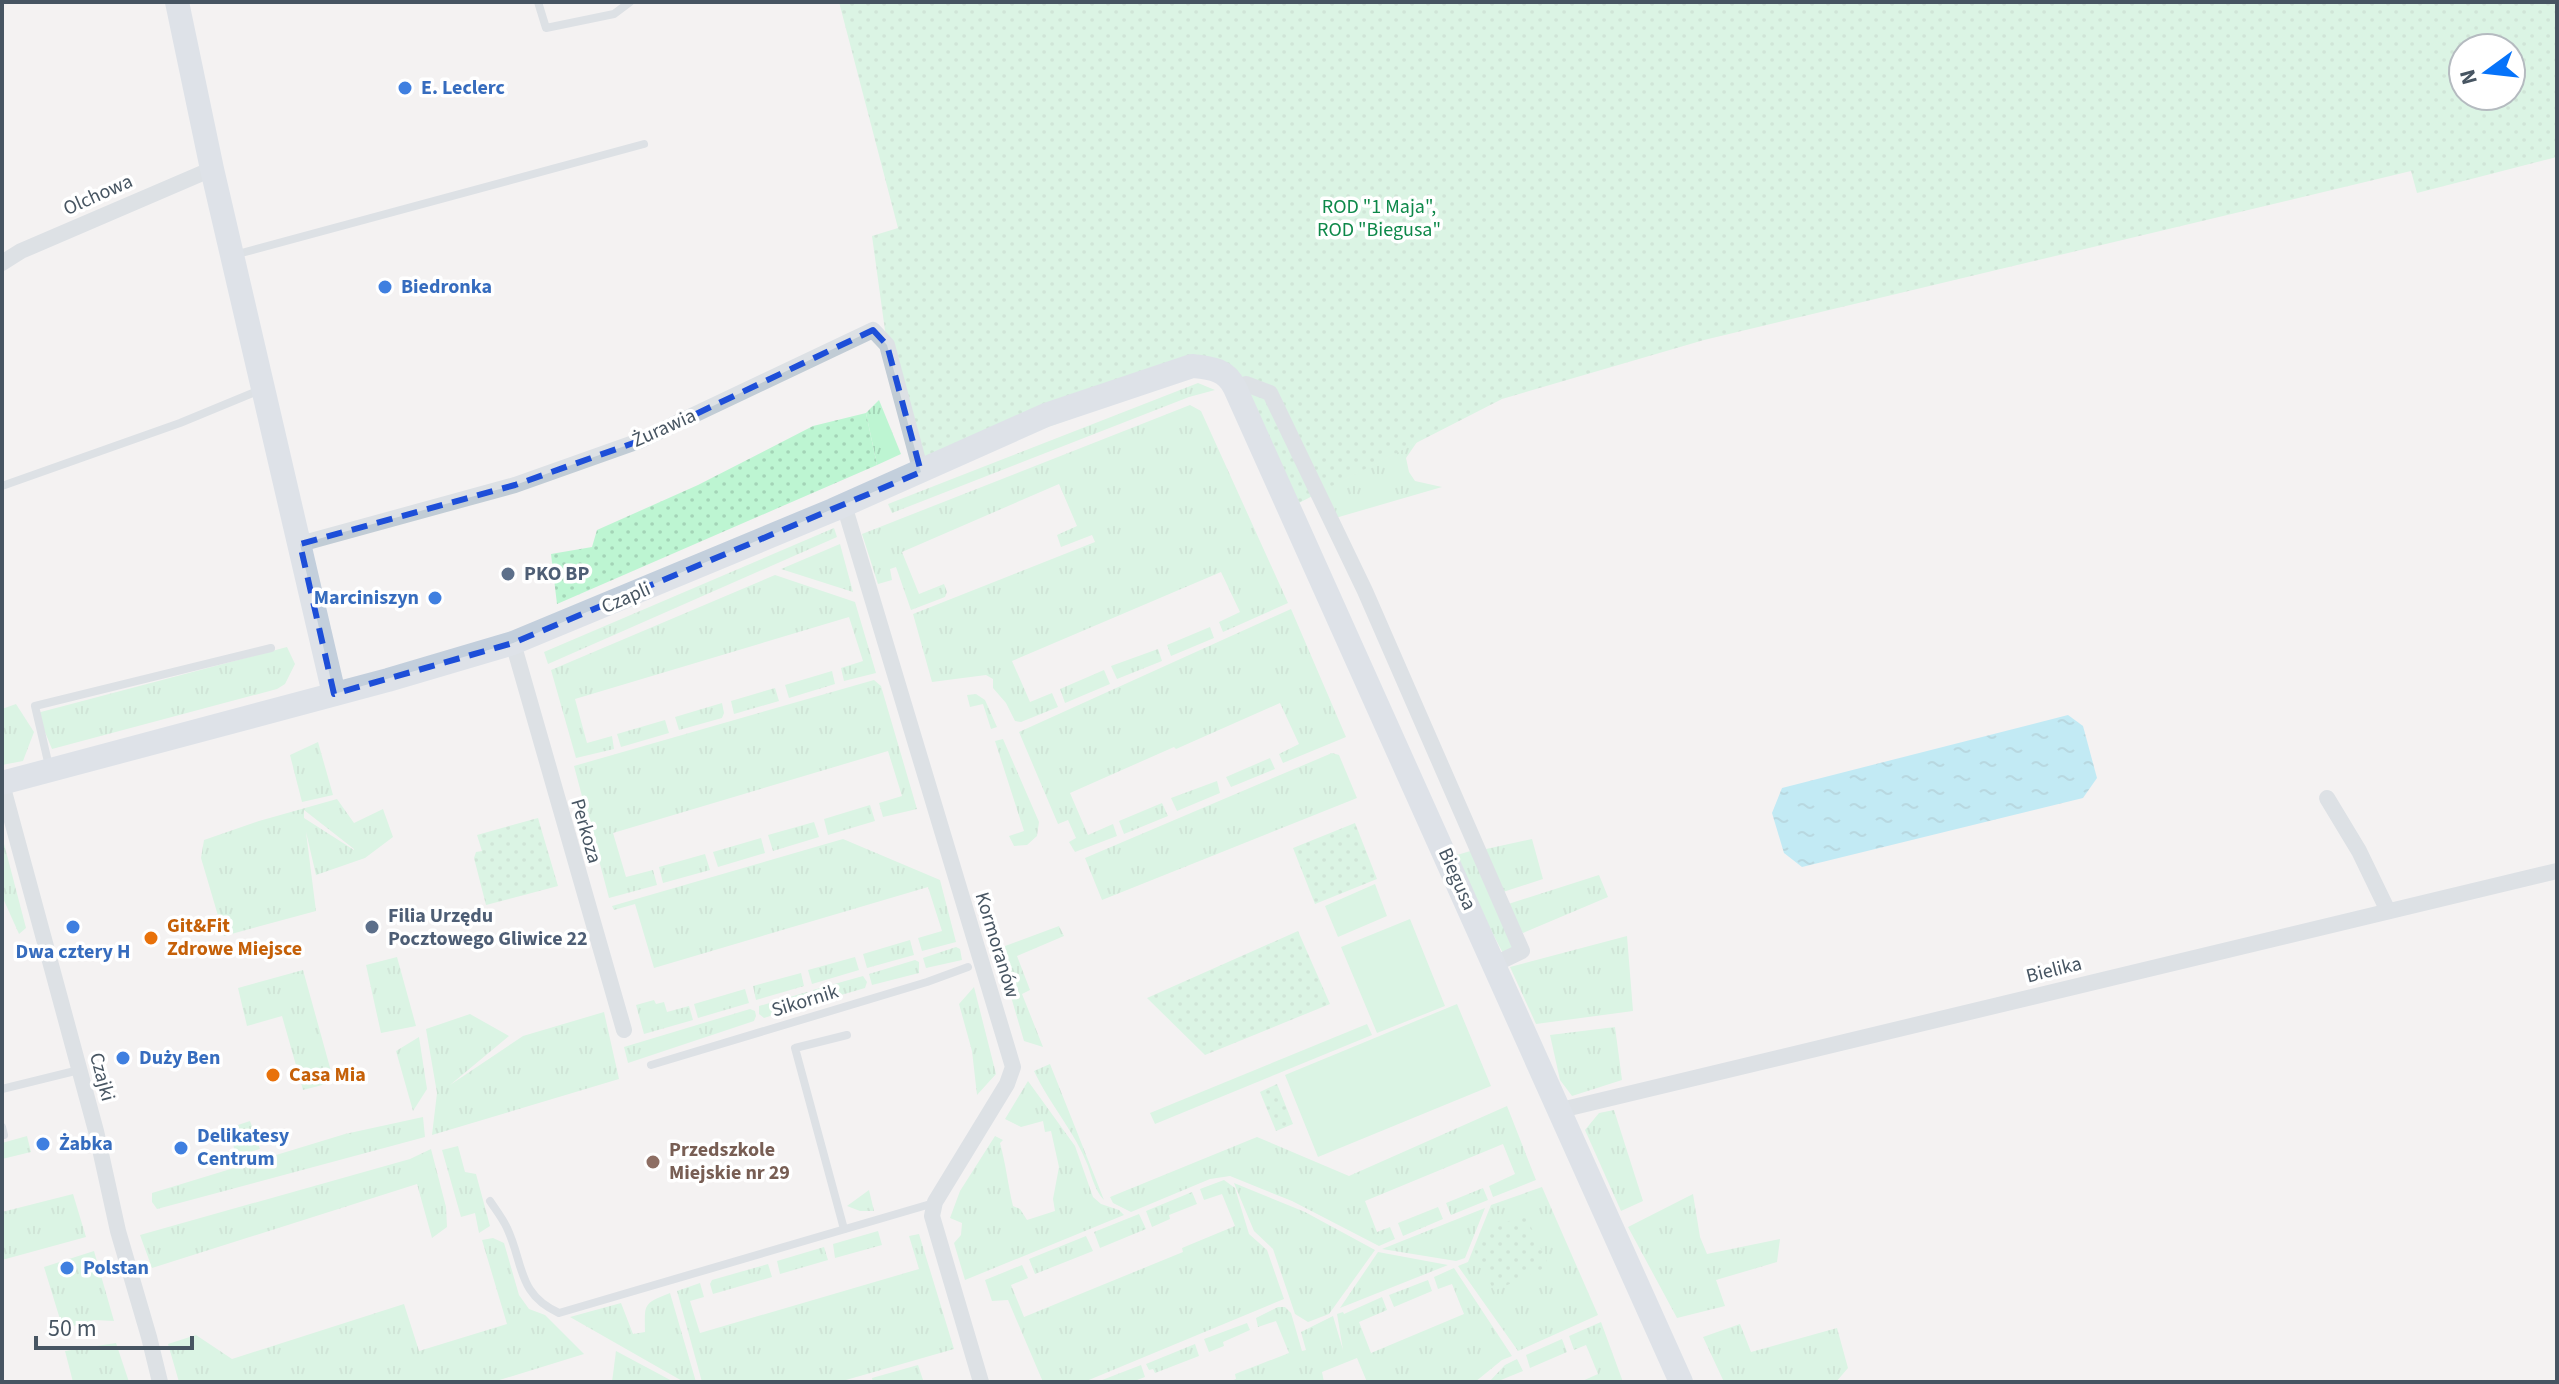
<svg xmlns="http://www.w3.org/2000/svg" width="2559" height="1384" font-family="'Source Sans 3',sans-serif">
	<style>
		.grass { fill: url(#grass-tufts); fill-rule: evenodd }
		.park { fill: url(#park-dots); fill-rule: evenodd }
		.pitch { fill: #bdf5d2 }
		.water { fill: url(#water-ripples) }
		.lines { fill: none; stroke-linecap: round; stroke-linejoin: round }
		.lane { stroke: #c1ccd5; stroke-width: 8 }
		.street { stroke: #c1ccd5; stroke-width: 16 }
		.secondary { stroke: #c3cfdc; stroke-width: 24 }
		.marked { fill: none; stroke: #1d4ed8; stroke-width: 6; stroke-dasharray: 16 10; stroke-linejoin: round }
		.shop-dot { fill: #3f7fe0; stroke: #fff; stroke-width: 3 }
		.service-dot { fill: #5c6f8a; stroke: #fff; stroke-width: 3 }
		.food-dot { fill: #e8710a; stroke: #fff; stroke-width: 3 }
		.education-dot { fill: #8d6e63; stroke: #fff; stroke-width: 3 }
		.labels { text-anchor: middle; dominant-baseline: central; stroke-width: 7; stroke-linejoin: round; paint-order: stroke }
		.shop-label { font-size: 20px; font-weight: bold; fill: #366cbe; stroke: #fff; text-anchor: start }
		.street-label { font-size: 20px; fill: #475562; stroke: #fff }
		.park-label { font-size: 20px; fill: #0d8849; stroke: #fff }
		.service-label { font-size: 20px; font-weight: bold; fill: #4e5e75; stroke: #fff; text-anchor: start }
		.food-label { font-size: 20px; font-weight: bold; fill: #c56008; stroke: #fff; text-anchor: start }
		.education-label { font-size: 20px; font-weight: bold; fill: #785e54; stroke: #fff; text-anchor: start }
	</style>
	<defs>
		<pattern id="grass-tufts" width="24" height="20" patternUnits="userSpaceOnUse" patternTransform="scale(2)"><rect width="24" height="20" fill="#bdf5d2"/><path d="M3 7l-1-3M5 7V3M7 7l1-3M15 17l-1-3M17 17v-4M19 17l1-3" fill="none" stroke="#a4d4b7"/></pattern>
		<pattern id="park-dots" width="8" height="8" patternUnits="userSpaceOnUse" patternTransform="scale(2)"><rect width="8" height="8" fill="#bdf5d2"/><path d="M2 2h.1M6 6h.1" fill="none" stroke="#a4d4b7" stroke-width="1.8" stroke-linecap="round"/></pattern>
		<pattern id="water-ripples" width="26" height="14" patternUnits="userSpaceOnUse" patternTransform="scale(2)"><rect width="26" height="14" fill="#86e0f6"/><path d="M2 4q2-2 4 0t4 0M15 11q2-2 4 0t4 0" fill="none" stroke="#6fb8cb"/></pattern>
	</defs>
	<rect width="100%" height="100%" fill="#f4f2f2"/>
	<g class="grass">
		<polygon points="1198,383 1215,390 1189,397 892,513 888,504"/>
		<polygon points="879,400 901,454 877,465 866,413"/>
		<polygon points="1190,405 1201,411 1288,603 1223,632 1219,622 1240,612 1221,572 1012,661 1030,702 1052,693 1058,707 1021,722 1015,721 1006,703 993,688 993,679 986,675 932,682 913,614 1095,542 1092,535 1061,547 1057,535 1077,526 1059,484 902,552 919,594 944,584 947,592 945,597 911,610 896,567 890,569 892,580 878,584 862,534"/>
		<polygon points="1417,442 1406,458 1409,472 1415,481 1442,487 1332,519 1319,492"/>
		<polygon points="834,528 837,537 548,664 544,652"/>
		<polygon points="840,544 853,592 781,569"/>
		<polygon points="775,575 855,602 876,673 844,681 841,668 863,661 849,617 575,699 587,743 612,736 614,749 576,758 551,670"/>
		<polygon points="1291,609 1346,737 1283,763 1279,754 1299,744 1280,703 1176,749 1174,747 1070,793 1088,835 1113,824 1117,836 1075,852 1069,842 1076,838 1068,820 1058,824 1019,732"/>
		<polygon points="1210,627 1214,638 1171,656 1167,645"/>
		<polygon points="287,647 295,664 285,684 277,689 52,749 37,713"/>
		<polygon points="1158,649 1162,661 1117,679 1111,666"/>
		<polygon points="1104,670 1110,684 1065,703 1060,689"/>
		<polygon points="832,671 835,684 789,698 785,685"/>
		<polygon points="874,680 881,686 917,809 883,817 879,803 902,796 888,751 613,833 626,877 653,870 657,885 609,898 574,766"/>
		<polygon points="775,688 779,701 734,714 731,701"/>
		<polygon points="976,694 985,700 997,727 991,729 983,704 970,707 967,695"/>
		<polygon points="722,703 724,713 722,718 679,730 675,717"/>
		<polygon points="16,704 34,732 23,761 2,765 2,709"/>
		<polygon points="665,720 669,733 621,747 617,734"/>
		<polygon points="1003,739 1039,822 1037,836 1027,845 1014,846 1009,836 1024,831 995,741"/>
		<polygon points="318,742 333,795 302,802 290,755"/>
		<polygon points="1332,753 1339,755 1357,798 1102,900 1085,858"/>
		<polygon points="1270,758 1275,769 1231,787 1226,777"/>
		<polygon points="1217,781 1220,793 1177,811 1171,798"/>
		<path d="M337,799L354,823L383,809L393,837L365,858L316,875L306,832L316,911L224,936L201,858L204,840L259,821ZM304,810L354,849V850L304,818Z"/>
		<polygon points="1162,803 1168,816 1124,834 1119,821"/>
		<polygon points="870,805 875,821 828,835 824,819"/>
		<polygon points="814,822 819,837 773,851 768,835"/>
		<polygon points="2,836 26,928 19,934 2,896"/>
		<polygon points="761,838 765,853 718,867 713,852"/>
		<polygon points="843,839 940,880 956,942 922,951 918,938 942,931 928,887 654,968 635,904 614,910 612,906"/>
		<polygon points="1532,839 1543,879 1497,894 1502,906 1599,875 1608,897 1523,933 1504,909 1522,951 1506,959 1482,913 1457,855 1477,849 1495,888 1486,849"/>
		<polygon points="705,854 710,870 663,883 659,867"/>
		<polygon points="1059,926 1064,936 1017,956 1030,990 1022,994 1043,1047 1024,1041 997,949"/>
		<polygon points="1627,936 1633,1011 1536,1024 1510,967"/>
		<polygon points="910,940 914,955 867,968 863,954"/>
		<polygon points="956,947 960,949 962,960 926,968 923,958"/>
		<polygon points="397,957 416,1026 381,1033 366,965"/>
		<polygon points="855,957 859,970 812,984 808,970"/>
		<polygon points="915,960 919,962 919,973 872,985 869,974"/>
		<polygon points="303,970 334,1082 303,1090 282,1016 247,1026 238,988"/>
		<polygon points="801,973 804,986 756,1000 753,986"/>
		<polygon points="863,976 867,982 865,988 824,1000 815,1000 813,990"/>
		<polygon points="974,987 996,1074 977,1095 972,1051 959,1004"/>
		<polygon points="745,989 749,1003 698,1018 694,1004"/>
		<polygon points="807,992 812,996 810,1003 764,1018 759,1014 759,1006"/>
		<polygon points="654,1000 656,1004 664,1002 667,1012 689,1006 693,1020 644,1034 636,1005"/>
		<polygon points="750,1009 755,1011 756,1016 754,1021 628,1063 624,1047"/>
		<polygon points="604,1012 619,1079 432,1135 437,1093 426,1029 470,1014 509,1036 450,1085 523,1036"/>
		<polygon points="1615,1027 1622,1080 1572,1096 1560,1080 1550,1035"/>
		<polygon points="419,1037 427,1089 413,1111 396,1051"/>
		<path d="M1050,1064L1104,1200C1096,1192 1092,1178 1088,1166C1075,1132 1050,1105 1034,1071Z"/>
		<path d="M1028,1081L1075,1146L1093,1197L1101,1204L1119,1210L1124,1215L965,1280L954,1243L961,1235L962,1223L950,1218L960,1191L995,1136L1003,1140L1000,1143C1006,1165 1008,1185 1013,1206L1020,1209L1027,1220L1055,1211L1053,1199L1059,1167L1051,1131L1045,1132L1043,1121L1021,1127L1005,1119Z"/>
		<polygon points="1507,1106 1536,1180 1493,1197 1489,1186 1515,1174 1503,1144 1365,1201 1377,1232 1390,1227 1395,1239 1379,1246 1292,1201 1230,1176 1210,1179 1131,1212 1113,1203 1110,1197 1257,1137 1349,1176"/>
		<polygon points="1614,1110 1643,1201 1621,1211 1585,1130 1599,1113"/>
		<polygon points="423,1117 425,1137 157,1209 152,1202 152,1193 345,1134"/>
		<polygon points="250,1121 260,1149 236,1156 229,1128"/>
		<polygon points="27,1136 31,1152 2,1159 2,1143"/>
		<polygon points="458,1146 465,1172 476,1174 490,1226 479,1233 475,1213 461,1217 442,1150"/>
		<polygon points="431,1149 446,1207 447,1227 432,1238 417,1184 152,1268 140,1235 410,1159"/>
		<polygon points="1224,1180 1235,1188 1249,1234 1267,1250 1284,1299 1084,1382 1043,1382 1008,1300 992,1301 985,1280 1022,1265 1028,1278 1011,1285 1024,1317 1183,1252 1182,1248 1235,1226 1222,1194 1204,1200 1200,1189"/>
		<polygon points="1234,1183 1305,1212 1375,1250 1329,1314 1308,1322 1295,1314 1273,1249 1254,1231"/>
		<polygon points="1542,1187 1598,1315 1518,1351 1458,1266 1468,1262 1491,1205"/>
		<polygon points="1483,1188 1488,1200 1451,1215 1446,1203"/>
		<polygon points="869,1190 874,1211 860,1211 847,1206"/>
		<polygon points="1192,1192 1197,1204 1169,1215 1170,1219 1152,1227 1146,1211"/>
		<polygon points="73,1194 86,1237 2,1260 2,1212"/>
		<polygon points="1693,1194 1700,1237 1707,1254 1780,1239 1777,1262 1716,1280 1725,1306 1677,1318 1628,1227"/>
		<polygon points="1438,1207 1443,1219 1403,1236 1398,1223"/>
		<polygon points="1485,1208 1465,1258 1456,1261 1382,1249"/>
		<polygon points="1139,1214 1146,1229 1100,1248 1094,1232"/>
		<polygon points="878,1231 882,1245 835,1258 833,1244"/>
		<polygon points="919,1234 954,1349 839,1382 702,1382 677,1291 700,1283 704,1297 690,1301 700,1333 919,1269 909,1236"/>
		<polygon points="1086,1236 1093,1251 1035,1274 1029,1259"/>
		<polygon points="493,1238 504,1243 519,1295 529,1309 545,1315 584,1354 493,1382 179,1382 168,1344 196,1335 232,1359 404,1304 419,1351 507,1324 482,1240"/>
		<polygon points="824,1247 828,1260 780,1274 777,1261"/>
		<polygon points="94,1251 114,1321 94,1320 63,1329 44,1267"/>
		<polygon points="1378,1252 1448,1265 1340,1308"/>
		<polygon points="768,1264 772,1277 713,1294 710,1284 712,1280"/>
		<polygon points="1454,1268 1512,1356 1502,1360 1475,1382 1367,1382 1357,1358 1322,1372 1324,1382 1228,1382 1236,1379 1235,1374 1289,1353 1276,1321 1258,1327 1256,1318 1278,1307 1285,1307 1291,1313 1302,1351 1306,1350 1301,1332 1333,1316 1343,1350 1337,1314 1343,1312 1344,1314 1382,1297 1387,1310 1359,1322 1371,1353 1464,1314 1452,1284 1438,1289 1434,1277"/>
		<polygon points="1428,1280 1432,1291 1394,1307 1389,1295"/>
		<path d="M670,1293L696,1382H684L570,1317L621,1303L633,1334L645,1332C645,1304 642,1304 670,1293Z"/>
		<polygon points="1601,1322 1623,1382 1580,1382 1598,1374 1586,1345 1574,1350 1569,1336"/>
		<polygon points="1247,1323 1250,1330 1223,1342 1224,1346 1209,1352 1204,1339"/>
		<polygon points="1740,1324 1751,1352 1837,1328 1848,1368 1836,1382 1724,1382 1703,1337"/>
		<polygon points="1562,1339 1567,1352 1530,1368 1526,1355"/>
		<polygon points="116,1343 129,1382 73,1382 65,1351"/>
		<polygon points="1195,1344 1199,1356 1155,1373 1153,1369 1149,1370 1146,1364"/>
		<polygon points="616,1351 674,1382 612,1382"/>
		<polygon points="1517,1359 1523,1371 1496,1382 1489,1382 1505,1365"/>
		<polygon points="918,1365 923,1380 914,1382 873,1382 872,1378"/>
		<polygon points="1141,1365 1145,1377 1132,1382 1097,1382"/>
	</g>
	<g class="park">
		<path d="M839,2H2557V157L2417,193L2411,171L1704,340L1502,399L1289,508L1214,368L921,472L887,345L872,236L898,228ZM2463,48H2511V96H2463Z"/>
		<polygon points="866,413 877,465 557,604 551,554 592,547 597,530 698,485 813,426"/>
		<polygon points="538,818 558,886 486,905 474,858 476,852 482,851 477,835"/>
		<polygon points="1355,823 1377,879 1315,904 1293,848"/>
		<polygon points="1298,931 1330,1004 1205,1055 1147,998"/>
		<polygon points="1277,1084 1293,1124 1276,1131 1260,1092"/>
		<polygon points="1525,1214 1549,1266 1494,1291 1474,1250 1480,1234"/>
	</g>
	<g class="pitch">
		<polygon points="1375,884 1387,916 1338,937 1325,906"/>
		<polygon points="1410,919 1445,1006 1377,1033 1341,947"/>
		<polygon points="1457,1004 1491,1086 1318,1157 1285,1075"/>
		<polygon points="1367,1024 1372,1035 1155,1124 1150,1113"/>
	</g>
	<polygon class="water" points="2068,715 2083,726 2097,778 2083,798 1802,867 1784,853 1772,813 1782,788"/>
	<g class="lines">
		<g class="lane">
			<polyline points="538,2 546,28 614,14 630,2"/>
			<polyline points="234,255 644,144"/>
			<polyline points="2,486 180,423 260,390"/>
			<polyline points="49,766 35,706 271,648"/>
			<polyline points="651,1065 927,982 968,967"/>
			<polyline points="2,1089 79,1070"/>
			<polyline points="2,1127 4,1135"/>
			<path d="M490,1201C496,1210 503,1219 507,1228C524,1264 517,1294 559,1313L934,1203"/>
			<polyline points="844,1229 795,1048 847,1035"/>
		</g>
		<g class="street">
			<polyline points="2,263 21,251 212,169"/>
			<polyline points="1235,388 1246,384 1270,393 1365,591 1522,951 1495,964"/>
			<polyline points="844,505 1013,1067 1007,1084 935,1202 932,1216 981,1382"/>
			<polyline points="300,544 515,485 639,441 873,330 887,345 921,472"/>
			<polyline points="513,643 624,1030"/>
			<polyline points="2,784 96,1131 118,1231 149,1337 160,1382"/>
			<polyline points="2327,798 2359,851 2388,911"/>
			<polyline points="1561,1110 2557,871"/>
		</g>
		<g class="secondary">
			<polyline points="177,2 212,169 334,694"/>
			<path d="M2,783L388,680L513,643L833,510L1046,415L1192,366C1211,368 1226,369 1235,388L1681,1382"/>
		</g>
	</g>
	<path d="M0 0H2559V1384H0ZM873,330L887,345L921,472L513,643L334,694L300,544L515,485L639,441Z" fill="#f4f2f2" fill-opacity=".55" fill-rule="evenodd"/>
	<path class="marked" d="M873,330L887,345L921,472L513,643L334,694L300,544L515,485L639,441Z"/>
	<g class="shop-dot">
		<circle cx="405" cy="88" r="8"/>
		<circle cx="385" cy="287" r="8"/>
		<circle cx="435" cy="598" r="8"/>
		<circle cx="73" cy="927" r="8"/>
		<circle cx="123" cy="1058" r="8"/>
		<circle cx="43" cy="1144" r="8"/>
		<circle cx="181" cy="1148" r="8"/>
		<circle cx="67" cy="1268" r="8"/>
	</g>
	<g class="service-dot">
		<circle cx="508" cy="574" r="8"/>
		<circle cx="372" cy="927" r="8"/>
	</g>
	<g class="food-dot">
		<circle cx="151" cy="938" r="8"/>
		<circle cx="273" cy="1075" r="8"/>
	</g>
	<circle class="education-dot" cx="653" cy="1162" r="8"/>
	<g class="labels">
		<g class="shop-label">
			<text x="421" y="88">E. Leclerc</text>
			<text x="401" y="287">Biedronka</text>
			<text x="419" y="598" text-anchor="end">Marciniszyn</text>
			<text x="73" y="952" text-anchor="middle">Dwa cztery H</text>
			<text x="139" y="1058">Duży Ben</text>
			<text x="197" y="1136">Delikatesy<tspan x="197" dy="23">Centrum</tspan></text>
			<text x="59" y="1144">Żabka</text>
			<text x="83" y="1268">Polstan</text>
		</g>
		<g class="street-label">
			<text transform="translate(98 195) rotate(-24)">Olchowa</text>
			<text transform="translate(664 428) rotate(-24)">Żurawia</text>
			<text transform="translate(626 598) rotate(-23)">Czapli</text>
			<text transform="translate(586 831) rotate(74)">Perkoza</text>
			<text transform="translate(1457 879) rotate(66)">Biegusa</text>
			<text transform="translate(997 945) rotate(73)">Kormoranów</text>
			<text transform="translate(2054 970) rotate(-14)">Bielika</text>
			<text transform="translate(805 1001) rotate(-17)">Sikornik</text>
			<text transform="translate(102 1077) rotate(75)">Czajki</text>
		</g>
		<g class="park-label">
			<text x="1379" y="207">ROD "1 Maja",<tspan x="1379" dy="23">ROD "Biegusa"</tspan></text>
		</g>
		<g class="service-label">
			<text x="524" y="574">PKO BP</text>
			<text x="388" y="916">Filia Urzędu<tspan x="388" dy="23">Pocztowego Gliwice 22</tspan></text>
		</g>
		<g class="food-label">
			<text x="167" y="926">Git&amp;Fit<tspan x="167" dy="23">Zdrowe Miejsce</tspan></text>
			<text x="289" y="1075">Casa Mia</text>
		</g>
		<g class="education-label">
			<text x="669" y="1150">Przedszkole<tspan x="669" dy="23">Miejskie nr 29</tspan></text>
		</g>
	</g>
	<rect width="2559" height="1384" fill="none" stroke="#475562" stroke-width="8"/>
	<g transform="translate(2487 72) rotate(255)"><circle r="38" fill="#ffffff" stroke="#b5bbc0" stroke-width="2"/>
	<path d="M0-6L14 30L0 20L-14 30Z" fill="#0673fa"/>
	<text y="-12" font-size="22" font-weight="bold" text-anchor="middle" fill="#475562">N</text>
	</g>
	<path d="M36 1336v12h156v-12" fill="none" stroke="#475562" stroke-width="4"/>
	<text x="48" y="1336" font-size="24" fill="#475562" stroke="#ffffff" stroke-width="6" paint-order="stroke">50 m</text>
</svg>
